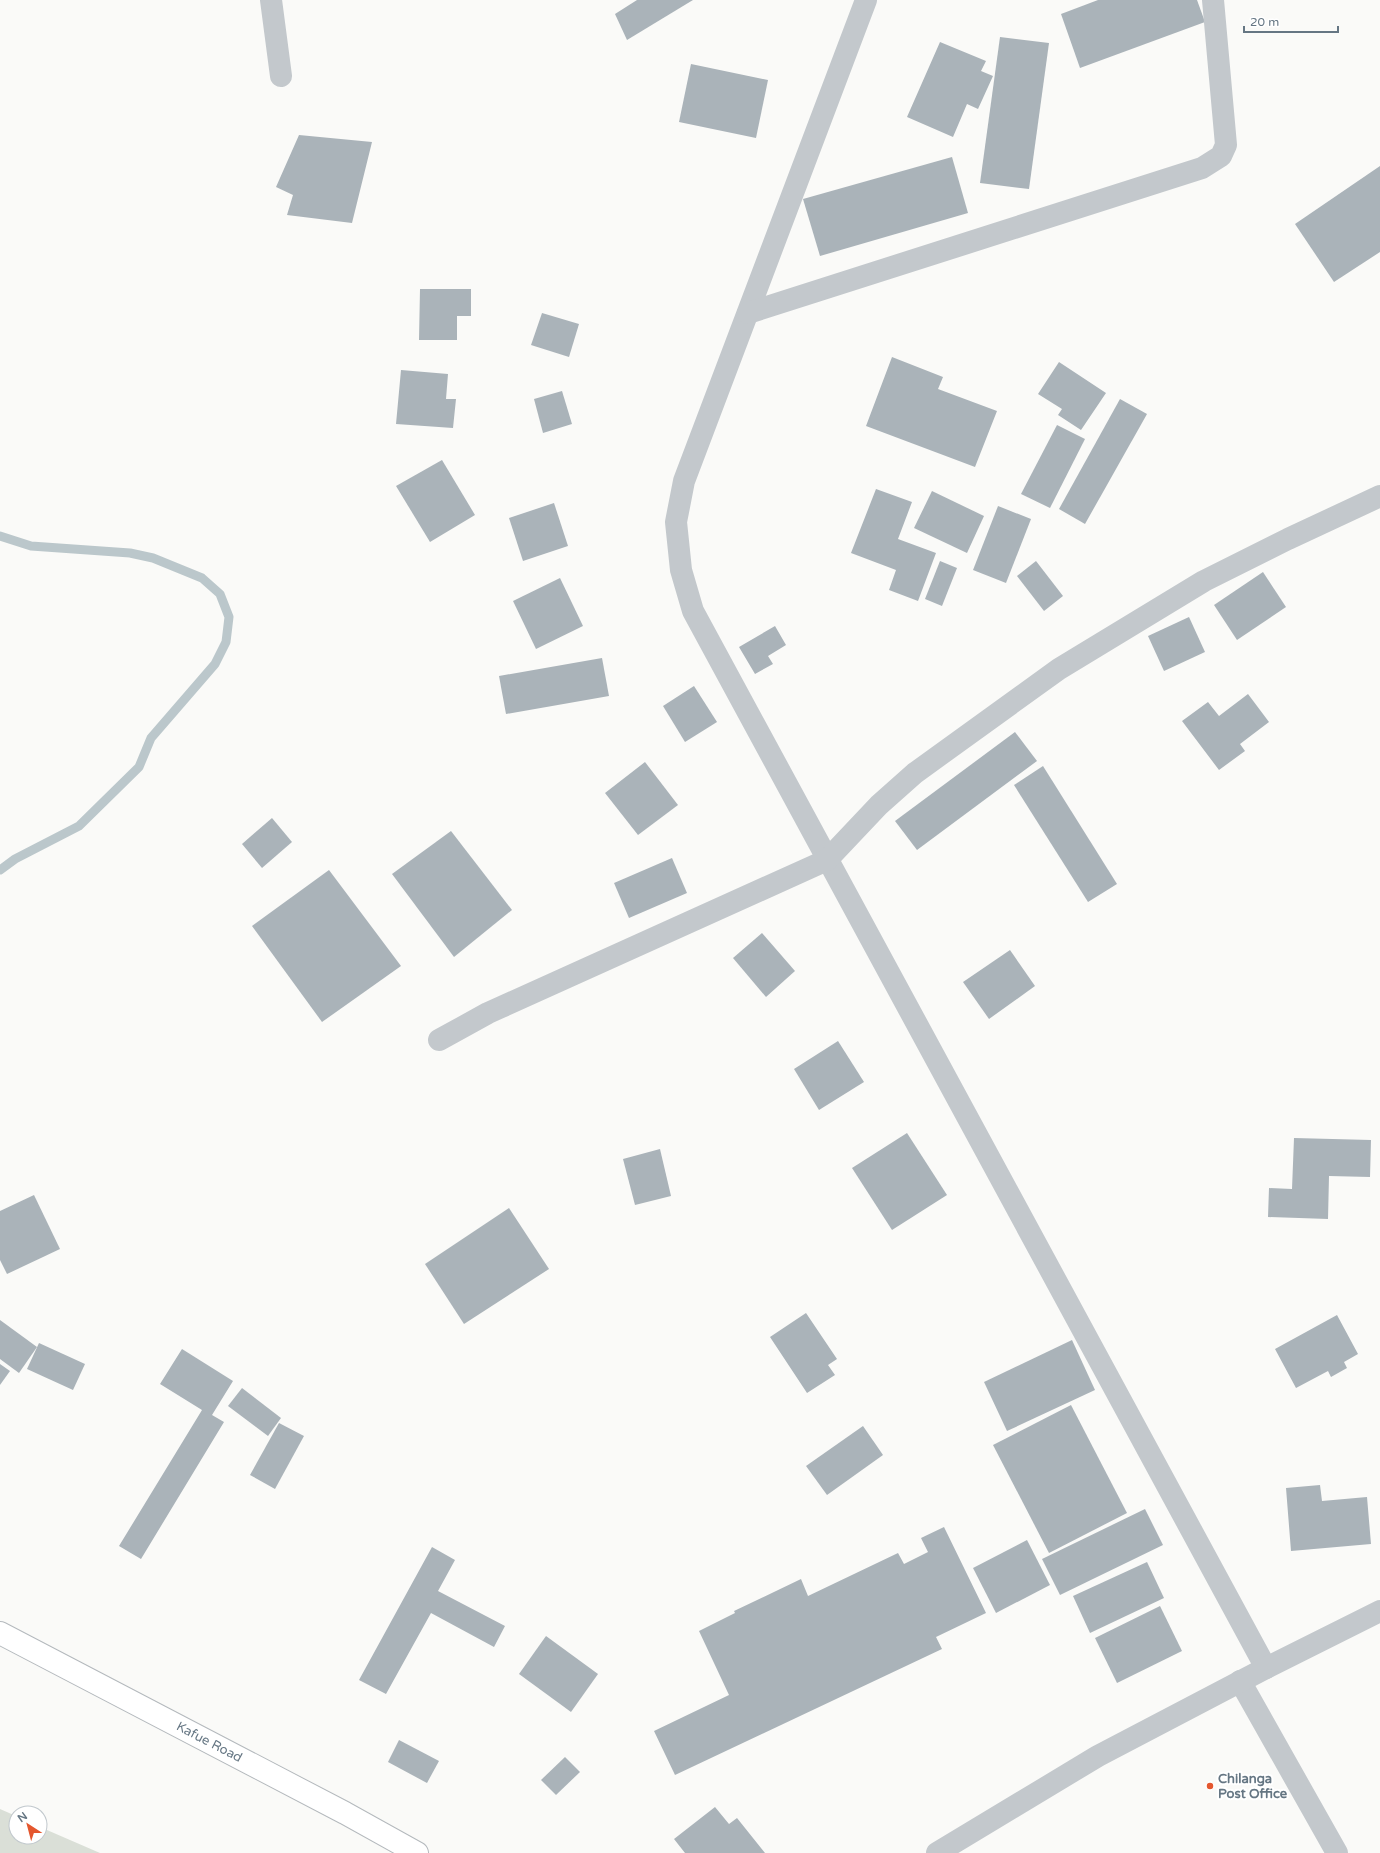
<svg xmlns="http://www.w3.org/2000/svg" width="1380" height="1853" font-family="'Varela Round',sans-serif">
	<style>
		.green { fill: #dadfd7 }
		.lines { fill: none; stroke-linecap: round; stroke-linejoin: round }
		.stream { stroke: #bbc7cb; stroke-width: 9 }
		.building { fill: #aab3b9 }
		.trunk-casing { stroke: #b4b9bd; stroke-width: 24 }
		.minor { stroke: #c3c8cc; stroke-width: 22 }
		.trunk { stroke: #fff; stroke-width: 22 }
		.poi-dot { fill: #e4572e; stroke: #fff; stroke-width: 1.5 }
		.labels { text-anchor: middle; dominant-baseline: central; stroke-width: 4; stroke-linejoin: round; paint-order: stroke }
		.street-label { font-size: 13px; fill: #657683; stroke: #fff }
		.poi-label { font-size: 13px; font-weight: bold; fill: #657683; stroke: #fff; text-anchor: start }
	</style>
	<rect width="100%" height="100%" fill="#fafaf8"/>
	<polygon class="green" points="0,1809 16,1816 16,1837 40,1837 40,1827 100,1853 0,1853"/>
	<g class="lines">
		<polyline class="stream" points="0,536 31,546 130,553 153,558 202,578 220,594 229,617 226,642 215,664 151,738 139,767 79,826 15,859 0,870"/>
	</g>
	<g class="building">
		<polygon points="637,0 693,0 627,40 615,14"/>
		<polygon points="1098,0 1197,0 1205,22 1080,68 1061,14"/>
		<polygon points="1000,37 1049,43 1029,189 980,183"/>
		<polygon points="940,42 986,61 981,71 993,76 978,109 967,104 953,137 907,117"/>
		<polygon points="691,64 768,80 756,138 679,122"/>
		<polygon points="299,135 372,142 352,223 287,215 293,195 276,187"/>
		<polygon points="952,157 968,213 820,256 803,199"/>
		<polygon points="1380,166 1380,252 1334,282 1295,224"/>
		<polygon points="420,289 471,289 471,316 457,316 457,340 419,340"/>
		<polygon points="542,313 579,324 569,357 531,345"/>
		<polygon points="892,357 943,377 938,389 997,411 975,467 866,426"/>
		<polygon points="1059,362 1106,393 1081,430 1058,415 1062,409 1038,394"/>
		<polygon points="401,370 448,374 446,399 456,399 453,428 396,424"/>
		<polygon points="562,391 572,424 543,433 534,399"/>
		<polygon points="1120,399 1147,414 1085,524 1059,509"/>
		<polygon points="1057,425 1085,439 1050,508 1021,494"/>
		<polygon points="442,460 475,515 430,542 396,486"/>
		<polygon points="876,489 912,502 898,539 936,553 918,601 889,590 896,570 851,553"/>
		<polygon points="932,491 984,516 967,553 914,528"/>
		<polygon points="554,503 568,546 523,561 509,518"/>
		<polygon points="998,506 1031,519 1006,583 973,570"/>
		<polygon points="940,561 957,568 942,606 925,599"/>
		<polygon points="1036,561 1063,596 1044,611 1017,576"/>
		<polygon points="1263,572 1286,607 1237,640 1214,605"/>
		<polygon points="560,578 583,626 536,649 513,601"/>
		<polygon points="1189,617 1205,652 1164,671 1148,636"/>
		<polygon points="775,626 786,645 768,656 773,664 755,674 739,647"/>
		<polygon points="602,658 609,696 506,714 499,676"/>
		<polygon points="694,686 717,722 685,742 663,706"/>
		<polygon points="1248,694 1269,722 1240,744 1245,751 1219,770 1182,721 1208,702 1219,716"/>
		<polygon points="1015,732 1037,761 917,850 895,821"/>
		<polygon points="645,762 678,805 638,835 605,793"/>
		<polygon points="1043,766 1117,884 1088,902 1014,785"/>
		<polygon points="272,818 292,842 262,868 242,844"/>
		<polygon points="451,831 512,910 454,957 392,874"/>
		<polygon points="672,858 687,893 629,918 614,883"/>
		<polygon points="329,870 401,966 322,1022 252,926"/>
		<polygon points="762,933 795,971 766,997 733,958"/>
		<polygon points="1010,950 1035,986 989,1019 963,982"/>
		<polygon points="838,1041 864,1082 819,1110 794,1069"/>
		<polygon points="907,1133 947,1195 892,1230 852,1168"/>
		<polygon points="1294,1138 1371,1140 1370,1177 1329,1176 1328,1219 1268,1217 1269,1188 1292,1189"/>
		<polygon points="660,1149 671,1196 635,1205 623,1159"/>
		<polygon points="34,1195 60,1249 7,1274 0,1260 0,1211"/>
		<polygon points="509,1208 549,1269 464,1324 425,1264"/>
		<polygon points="806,1313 837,1359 828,1365 835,1375 807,1393 770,1337"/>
		<polygon points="1337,1315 1358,1354 1344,1362 1347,1368 1331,1377 1328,1371 1296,1388 1275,1349"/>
		<polygon points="0,1320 37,1347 19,1373 0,1359"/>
		<polygon points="1072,1340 1095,1390 1007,1431 984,1382"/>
		<polygon points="39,1343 85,1364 73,1390 27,1369"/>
		<polygon points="182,1349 233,1381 212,1415 224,1422 141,1559 119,1546 202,1410 160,1384"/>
		<polygon points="0,1364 10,1371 0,1385"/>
		<polygon points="242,1388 281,1418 268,1436 228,1406"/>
		<polygon points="1071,1405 1127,1513 1049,1553 993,1445"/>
		<polygon points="279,1423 304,1436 275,1489 250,1475"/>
		<polygon points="863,1426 883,1455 827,1495 806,1466"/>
		<polygon points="1320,1485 1322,1501 1367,1497 1371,1544 1291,1551 1286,1488"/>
		<polygon points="1145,1509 1163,1545 1060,1595 1042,1559"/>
		<polygon points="944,1527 986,1613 936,1637 942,1649 675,1775 654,1731 729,1695 699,1631 735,1613 734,1611 801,1579 808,1596 898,1553 904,1564 928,1552 921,1538"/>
		<polygon points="1027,1540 1050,1585 996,1613 973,1568"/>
		<polygon points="432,1547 455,1560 438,1591 505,1626 494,1647 431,1613 386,1694 359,1680"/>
		<polygon points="1147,1562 1164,1598 1090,1633 1073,1596"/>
		<polygon points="1160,1606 1182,1651 1117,1683 1095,1638"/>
		<polygon points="546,1636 598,1674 571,1712 519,1674"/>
		<polygon points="399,1740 439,1761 427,1783 388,1762"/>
		<polygon points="565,1757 580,1772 556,1795 541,1780"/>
		<polygon points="715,1807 729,1824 737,1818 765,1853 685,1853 674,1839"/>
	</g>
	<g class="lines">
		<defs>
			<g id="trunk">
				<path id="s1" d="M0,1633L345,1813L417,1853"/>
			</g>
		</defs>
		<use href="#trunk" class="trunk-casing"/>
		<g class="minor">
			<polyline points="271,0 281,76"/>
			<polyline points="866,0 684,481 676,522 681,570 693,611 1266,1668"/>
			<polyline points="748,313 1202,168 1221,156 1226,145 1213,0"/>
			<polyline points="439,1040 488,1013 827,860 879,805 915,773 1059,669 1204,581 1288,539 1380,496"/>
			<polyline points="1240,1681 1337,1853"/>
			<polyline points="937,1853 1098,1756 1266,1668 1380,1611"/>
		</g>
		<use href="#trunk" class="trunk"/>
	</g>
	<circle class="poi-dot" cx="1210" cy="1786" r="4"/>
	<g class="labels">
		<g class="street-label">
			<text stroke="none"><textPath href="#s1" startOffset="236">Kafue Road</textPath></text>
		</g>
		<g class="poi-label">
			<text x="1218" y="1779">Chilanga<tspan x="1218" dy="15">Post Office</tspan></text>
		</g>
	</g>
	<g transform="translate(28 1825) rotate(324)"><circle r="19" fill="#ffffff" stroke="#c1c8cd"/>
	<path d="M0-3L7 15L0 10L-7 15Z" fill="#e4572e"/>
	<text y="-6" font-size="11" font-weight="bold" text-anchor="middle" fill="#657683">N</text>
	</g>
	<path d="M1244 26v6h94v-6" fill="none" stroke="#657683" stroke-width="2"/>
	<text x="1250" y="26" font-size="12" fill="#657683" stroke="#ffffff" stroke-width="3" paint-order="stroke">20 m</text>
</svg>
